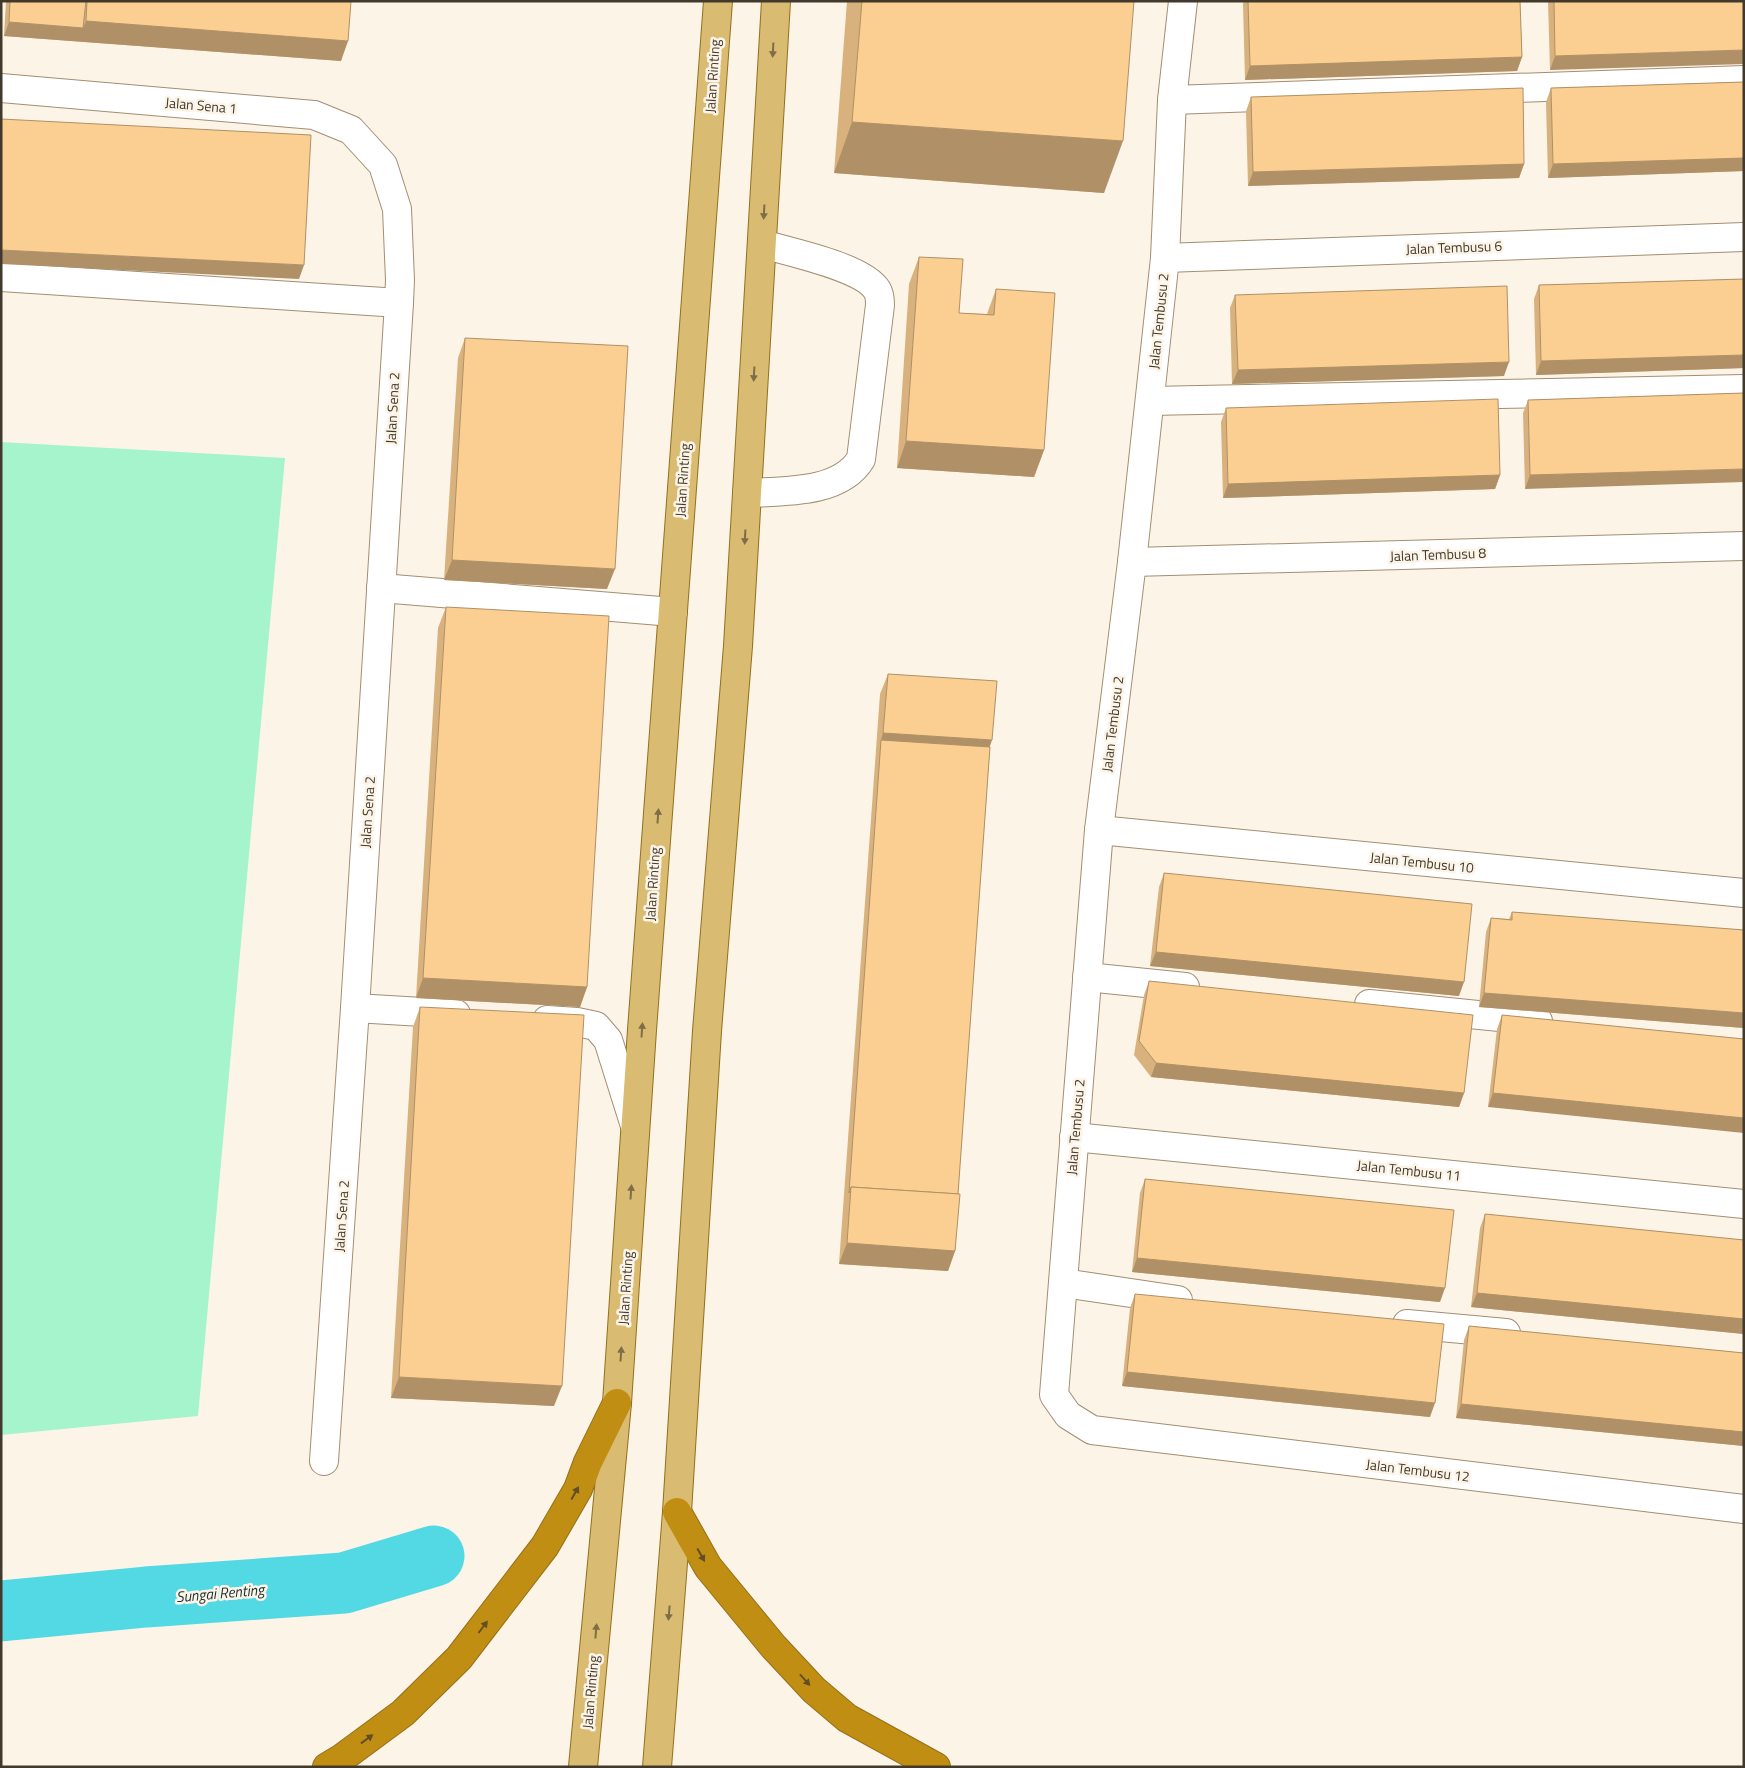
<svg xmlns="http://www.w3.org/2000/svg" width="1745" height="1768" font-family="'Titillium Web',sans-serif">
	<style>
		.green { fill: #a6f4cb }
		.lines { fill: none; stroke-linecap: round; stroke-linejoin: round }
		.river { stroke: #52d9e4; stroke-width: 61 }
		.minor-casing { stroke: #a28e73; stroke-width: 30 }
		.major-casing { stroke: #94701b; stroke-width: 30 }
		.highway-casing { stroke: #94701b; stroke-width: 30 }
		.minor { stroke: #fff; stroke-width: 28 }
		.major { stroke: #d9bb71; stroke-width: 28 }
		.highway { stroke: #c08e12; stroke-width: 28 }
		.wall { fill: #d8b17d }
		.shaded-wall { fill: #b09066 }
		.building { fill: #fbce91; stroke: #b09066 }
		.oneway { fill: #7e6d48 }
		.oneway2 { fill: #624e26 }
		.labels { text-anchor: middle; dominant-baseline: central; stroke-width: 5; stroke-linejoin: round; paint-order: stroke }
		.street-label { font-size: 14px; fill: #42392d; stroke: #fdf4e8 }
		.water-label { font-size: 15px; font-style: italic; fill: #1a3133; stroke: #fdf4e8 }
	</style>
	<rect width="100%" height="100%" fill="#fdf4e8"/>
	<polygon class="green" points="1,442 285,458 198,1416 1,1435"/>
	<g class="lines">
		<polyline class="river" points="1,1611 146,1597 344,1583 434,1556"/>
		<defs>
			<g id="minor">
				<polyline points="1183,1 1172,100 1165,258 1132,562 1099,830 1054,1395 1068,1415 1092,1430 1744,1509"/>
				<polyline points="1,88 314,115 351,130 383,165 397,209 400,280 399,303 355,1008 324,1461"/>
				<polyline points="1172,100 1744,80"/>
				<polyline points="1165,258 1744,237"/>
				<polyline points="1,277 399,303"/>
				<polyline points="1150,401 1744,389"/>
				<path d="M747,493C783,491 840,494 861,459L880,305C880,300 880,295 877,290C863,267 789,252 762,244"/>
				<polyline points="1132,562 1744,546"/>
				<polyline points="381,588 673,612"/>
				<polyline points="1099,830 1744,893"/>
				<polyline points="1087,977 1185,987"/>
				<polyline points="1369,1004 1538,1021"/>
				<polyline points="355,1008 456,1014"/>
				<polyline points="547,1020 577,1022 596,1026 608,1040 635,1126"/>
				<polyline points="1074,1137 1744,1204"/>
				<polyline points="1063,1283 1178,1300"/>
				<polyline points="1407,1324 1506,1333"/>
			</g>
			<g id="major">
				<polyline points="583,1767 617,1403 642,1030 718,1"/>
				<polyline points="657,1767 677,1512 707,1031 738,646 776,1"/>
			</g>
			<g id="highway">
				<polyline points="677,1512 708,1567 773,1646 814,1690 847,1718 936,1767"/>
				<polyline points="327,1767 342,1758 403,1713 459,1658 545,1546 578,1489 588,1462 617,1403"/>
			</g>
		</defs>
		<use href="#minor" class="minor-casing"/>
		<use href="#major" class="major-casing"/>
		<use href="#highway" class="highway-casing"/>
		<use href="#minor" class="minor"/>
		<use href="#major" class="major"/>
		<use href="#highway" class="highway"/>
	</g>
	<g class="wall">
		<polygon points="6,1 351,1 341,61 4,36"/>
		<polygon points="847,1 1134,1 1104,193 834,173"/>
		<polygon points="1244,1 1520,1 1522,57 1517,71 1245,80 1243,4"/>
		<polygon points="1548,1 1744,1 1550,70"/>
		<polygon points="1744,82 1744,171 1548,178 1546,102 1551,88"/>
		<polygon points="1251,97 1524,164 1519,178 1248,186 1246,111"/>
		<polygon points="919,257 959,313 987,314 996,289 1044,450 1034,477 897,468 909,284"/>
		<polygon points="1744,279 1744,368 1536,375 1534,299 1539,285"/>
		<polygon points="1235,295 1504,376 1232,384 1230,308"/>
		<polygon points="465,338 607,589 444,580 458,358"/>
		<polygon points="1744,393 1525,489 1523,413 1528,400"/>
		<polygon points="1226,408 1500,475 1495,489 1223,498 1221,422"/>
		<polygon points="446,607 587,987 580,1007 416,998 438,628"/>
		<polygon points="888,674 990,747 958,1194 955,1251 948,1271 839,1264 880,694"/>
		<polygon points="1164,873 1459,996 1150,966 1159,887"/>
		<polygon points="1512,912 1744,930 1744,1028 1479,1007 1486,932 1491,918 1509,919"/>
		<polygon points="1149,981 1464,1093 1459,1107 1151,1077 1134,1055 1144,995"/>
		<polygon points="420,1007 554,1406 391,1398 413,1027"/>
		<polygon points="1502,1015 1744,1039 1488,1107 1497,1029"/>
		<polygon points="1145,1179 1440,1302 1132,1272 1140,1193"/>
		<polygon points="1485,1214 1744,1240 1744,1334 1471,1307 1480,1228"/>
		<polygon points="1135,1294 1430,1417 1122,1386 1130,1308"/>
		<polygon points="1469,1326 1744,1353 1744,1446 1456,1418 1464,1340"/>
	</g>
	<g class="shaded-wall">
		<polygon points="86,21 348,41 341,61 4,36 9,22 83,28"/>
		<polygon points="1744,50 1744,64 1550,70 1555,56"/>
		<polygon points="1522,57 1517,71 1245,80 1250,66"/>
		<polygon points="852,122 1123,141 1104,193 834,173"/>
		<polygon points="1744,158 1744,171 1548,178 1553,164"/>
		<polygon points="1524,164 1519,178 1248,186 1253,172"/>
		<polygon points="1,250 304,265 299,279 1,264"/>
		<polygon points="1744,355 1744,368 1536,375 1541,361"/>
		<polygon points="1509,362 1504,376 1232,384 1238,370"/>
		<polygon points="906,441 1044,450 1034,477 897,468"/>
		<polygon points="1744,469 1744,482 1525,489 1530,475"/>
		<polygon points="1500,475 1495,489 1223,498 1228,484"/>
		<polygon points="452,560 615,569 607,589 444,580"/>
		<polygon points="883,733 992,740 985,761 881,740"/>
		<polygon points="1156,952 1464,982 1459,996 1150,966"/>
		<polygon points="423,978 587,987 580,1007 416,998"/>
		<polygon points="1484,993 1744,1013 1744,1028 1479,1007"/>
		<polygon points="1156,1063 1464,1093 1459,1107 1151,1077"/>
		<polygon points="1493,1093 1744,1118 1744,1133 1488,1107"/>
		<polygon points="847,1243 955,1251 948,1271 839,1264"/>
		<polygon points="1137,1258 1445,1288 1440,1302 1132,1272"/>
		<polygon points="1477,1293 1744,1319 1744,1334 1471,1307"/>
		<polygon points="1127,1372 1435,1403 1430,1417 1122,1386"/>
		<polygon points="399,1377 562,1386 554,1406 391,1398"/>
		<polygon points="1461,1404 1744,1432 1744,1446 1456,1418"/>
	</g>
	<g class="building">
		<polygon points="10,1 86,1 83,28 9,22"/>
		<polygon points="87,1 351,1 348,41 86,21"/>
		<polygon points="862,1 1134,1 1123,141 852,122"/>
		<polygon points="1248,1 1520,1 1522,57 1250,66"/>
		<polygon points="1554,1 1744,1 1744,50 1555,56"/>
		<polygon points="1744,82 1744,158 1553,164 1551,88"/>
		<polygon points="1523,88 1524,164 1253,172 1251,97"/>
		<polygon points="1,119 311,135 304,265 1,250"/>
		<polygon points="919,257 963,259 959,313 994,315 996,289 1055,293 1044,450 906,441"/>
		<polygon points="1744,279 1744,355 1541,361 1539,285"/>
		<polygon points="1507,286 1509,362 1238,370 1235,295"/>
		<polygon points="465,338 628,346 615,569 452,560"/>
		<polygon points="1744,393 1744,469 1530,475 1528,400"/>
		<polygon points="1498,399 1500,475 1228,484 1226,408"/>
		<polygon points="446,607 609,616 587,987 423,978"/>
		<polygon points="888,674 997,681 992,740 883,733"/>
		<polygon points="881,740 990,747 958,1194 851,1187 849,1193"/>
		<polygon points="1164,873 1472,904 1464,982 1156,952"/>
		<polygon points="1512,912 1744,930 1744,1013 1484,993 1491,918 1512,920"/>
		<polygon points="1149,981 1473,1015 1464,1093 1156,1063 1139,1041"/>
		<polygon points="420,1007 584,1015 562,1386 399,1377"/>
		<polygon points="1502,1015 1744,1039 1744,1118 1493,1093"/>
		<polygon points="1145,1179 1454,1210 1445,1288 1137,1258"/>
		<polygon points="851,1187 960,1194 955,1251 847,1243"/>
		<polygon points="1485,1214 1744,1240 1744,1319 1477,1293"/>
		<polygon points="1135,1294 1444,1324 1435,1403 1127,1372"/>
		<polygon points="1469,1326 1744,1353 1744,1432 1461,1404"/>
	</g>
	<defs><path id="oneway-solid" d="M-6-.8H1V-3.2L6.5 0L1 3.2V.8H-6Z" transform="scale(1.25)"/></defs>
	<g class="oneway">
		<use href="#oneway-solid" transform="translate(773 50) rotate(93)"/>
		<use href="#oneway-solid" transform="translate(764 212) rotate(93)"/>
		<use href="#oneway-solid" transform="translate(754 374) rotate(93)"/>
		<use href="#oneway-solid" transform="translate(745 537) rotate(93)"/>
		<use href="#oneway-solid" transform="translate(658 816) rotate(-86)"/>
		<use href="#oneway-solid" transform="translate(642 1030) rotate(-86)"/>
		<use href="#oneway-solid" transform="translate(631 1192) rotate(-86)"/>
		<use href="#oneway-solid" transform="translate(621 1354) rotate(-86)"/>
		<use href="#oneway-solid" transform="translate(669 1613) rotate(95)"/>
		<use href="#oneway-solid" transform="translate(596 1631) rotate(-85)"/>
	</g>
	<g class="oneway2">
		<use href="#oneway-solid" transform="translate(575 1493) rotate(-61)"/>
		<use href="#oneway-solid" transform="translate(701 1555) rotate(61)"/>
		<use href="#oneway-solid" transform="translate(483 1627) rotate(-53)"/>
		<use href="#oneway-solid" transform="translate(805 1680) rotate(48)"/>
		<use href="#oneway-solid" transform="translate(367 1739) rotate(-36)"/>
	</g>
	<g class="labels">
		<g class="street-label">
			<text transform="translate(712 76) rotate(-86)">Jalan Rinting</text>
			<text transform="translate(201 105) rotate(5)">Jalan Sena 1</text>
			<text transform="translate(1454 247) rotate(-2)">Jalan Tembusu 6</text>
			<text transform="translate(1158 321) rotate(-84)">Jalan Tembusu 2</text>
			<text transform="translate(392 408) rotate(-87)">Jalan Sena 2</text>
			<text transform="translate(682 480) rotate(-86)">Jalan Rinting</text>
			<text transform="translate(1438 554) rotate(-2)">Jalan Tembusu 8</text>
			<text transform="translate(1112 724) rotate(-83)">Jalan Tembusu 2</text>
			<text transform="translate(367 812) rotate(-86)">Jalan Sena 2</text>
			<text transform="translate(1422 862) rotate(6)">Jalan Tembusu 10</text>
			<text transform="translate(652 884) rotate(-86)">Jalan Rinting</text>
			<text transform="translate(1075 1127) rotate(-85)">Jalan Tembusu 2</text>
			<text transform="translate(1409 1170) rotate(6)">Jalan Tembusu 11</text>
			<text transform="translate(341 1216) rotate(-86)">Jalan Sena 2</text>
			<text transform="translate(625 1288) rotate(-86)">Jalan Rinting</text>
			<text transform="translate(1418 1470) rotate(7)">Jalan Tembusu 12</text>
			<text transform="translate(590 1692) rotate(-85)">Jalan Rinting</text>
		</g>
		<g class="water-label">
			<text transform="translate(220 1593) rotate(-5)">Sungai Renting</text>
		</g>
	</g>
	<rect width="1745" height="1768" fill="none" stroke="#42392d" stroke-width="5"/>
</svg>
